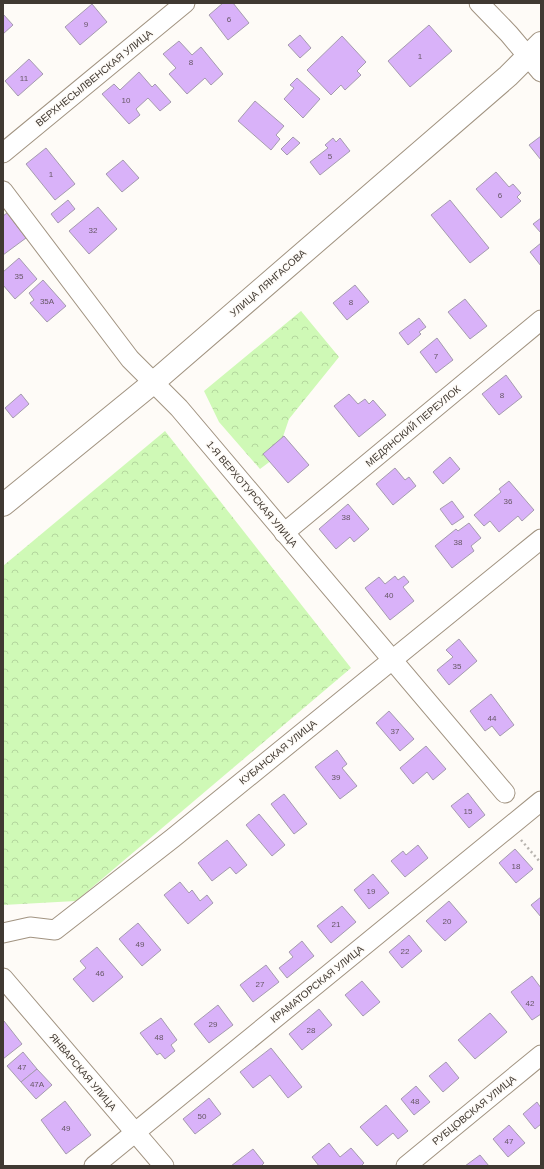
<svg xmlns="http://www.w3.org/2000/svg" width="544" height="1169" font-family="Arial,sans-serif">
	<style>
		.forest { fill: url(#forest-crowns) }
		.building { fill: #d9b2f9; stroke: #a59baf }
		.lines { fill: none; stroke-linecap: round; stroke-linejoin: round }
		.street-casing { stroke: #a19381; stroke-width: 21 }
		.secondary-casing { stroke: #a19381; stroke-width: 24 }
		.path { stroke: #b8b4af; stroke-width: 2.5; stroke-dasharray: 2 3; stroke-linecap: butt }
		.street { stroke: #fff; stroke-width: 19 }
		.secondary { stroke: #fff; stroke-width: 22 }
		.labels { text-anchor: middle; dominant-baseline: central; stroke-width: 3; stroke-linejoin: round; paint-order: stroke }
		.number-label { font-size: 8px; fill: #665764 }
		.street-label { font-size: 10px; fill: #403932; stroke: #fefbf7 }
	</style>
	<defs>
		<pattern id="forest-crowns" width="20" height="18" patternUnits="userSpaceOnUse"><rect width="20" height="18" fill="#cff9b6"/><path d="M2 6a3 3 0 1 1 6 0M12 15a3 3 0 1 1 6 0" fill="none" stroke="#b3d69d"/></pattern>
	</defs>
	<rect width="100%" height="100%" fill="#fefbf7"/>
	<g class="forest">
		<polygon points="301,311 339,357 289,419 276,457 260,469 219,422 204,391"/>
		<polygon points="165,431 351,668 76,901 3,905 3,566"/>
	</g>
	<g class="building">
		<polygon points="223,3 233,3 249,23 228,40 209,15"/>
		<polygon points="92,4 107,22 80,45 65,27"/>
		<polygon points="3,14 13,25 3,34"/>
		<polygon points="429,25 452,51 410,87 388,61"/>
		<polygon points="300,35 311,48 300,58 288,45"/>
		<polygon points="342,36 366,62 357,71 361,75 345,90 341,85 331,95 307,70"/>
		<polygon points="179,41 192,55 201,47 223,74 211,85 205,78 187,94 169,74 176,68 163,54"/>
		<polygon points="29,59 43,74 18,96 5,81"/>
		<polygon points="139,72 152,87 155,84 171,102 160,111 148,98 136,109 140,115 129,124 102,94 114,84 120,90"/>
		<polygon points="297,78 320,99 303,118 284,99 294,88 290,85"/>
		<polygon points="255,101 284,126 276,135 280,139 271,150 238,121"/>
		<polygon points="541,136 541,160 529,145"/>
		<polygon points="293,137 300,143 287,155 281,149"/>
		<polygon points="333,138 336,142 340,138 350,151 320,175 310,162 328,148 325,145"/>
		<polygon points="46,148 75,184 55,200 26,164"/>
		<polygon points="123,160 139,178 122,192 106,174"/>
		<polygon points="496,172 509,187 513,184 521,193 517,197 521,201 501,218 476,189"/>
		<polygon points="68,200 75,209 58,223 51,214"/>
		<polygon points="450,200 489,248 470,263 431,215"/>
		<polygon points="98,207 117,229 89,254 69,231"/>
		<polygon points="7,213 26,238 3,255 3,216"/>
		<polygon points="541,218 541,233 533,224"/>
		<polygon points="541,243 541,266 530,252"/>
		<polygon points="19,258 37,279 15,299 3,285 3,272"/>
		<polygon points="43,280 66,306 47,322 30,303 34,300 29,293"/>
		<polygon points="355,285 369,302 347,320 333,303"/>
		<polygon points="465,299 487,326 470,339 448,312"/>
		<polygon points="419,318 426,327 419,332 421,334 408,345 399,333"/>
		<polygon points="437,338 453,360 436,373 420,352"/>
		<polygon points="506,375 522,397 499,415 482,394"/>
		<polygon points="21,394 29,404 13,418 5,408"/>
		<polygon points="349,394 358,404 365,399 369,404 373,400 386,415 359,437 334,406"/>
		<polygon points="284,436 309,465 288,483 263,454"/>
		<polygon points="450,457 460,469 443,484 433,472"/>
		<polygon points="395,468 405,480 409,477 416,486 393,505 376,484"/>
		<polygon points="509,481 534,510 522,521 518,516 499,532 490,521 484,526 474,515 501,492 499,489"/>
		<polygon points="452,501 464,517 452,525 440,509"/>
		<polygon points="348,504 369,529 354,542 350,537 336,549 319,529"/>
		<polygon points="469,523 481,538 471,546 474,551 452,568 435,546 456,529 458,531"/>
		<polygon points="395,576 398,580 404,576 409,582 403,587 414,601 390,620 365,588 379,577 385,584"/>
		<polygon points="459,639 477,661 449,685 437,670 453,657 446,650"/>
		<polygon points="491,694 514,725 500,736 492,726 485,731 470,711"/>
		<polygon points="389,711 414,739 400,751 376,723"/>
		<polygon points="426,746 446,769 433,780 427,772 413,784 400,768"/>
		<polygon points="337,750 347,764 342,768 357,786 340,799 315,767"/>
		<polygon points="468,793 485,815 469,828 451,806"/>
		<polygon points="284,794 307,824 294,834 271,804"/>
		<polygon points="259,814 285,845 272,856 246,825"/>
		<polygon points="227,840 247,865 236,874 230,867 212,881 198,863"/>
		<polygon points="418,845 428,858 405,877 391,861 403,851 406,855"/>
		<polygon points="515,849 533,869 516,883 499,863"/>
		<polygon points="373,874 389,893 369,909 354,890"/>
		<polygon points="180,882 189,893 192,890 200,901 207,895 213,903 188,924 164,895"/>
		<polygon points="541,897 541,917 531,905"/>
		<polygon points="449,901 467,922 445,941 426,921"/>
		<polygon points="342,906 356,922 331,943 317,926"/>
		<polygon points="138,923 161,950 142,966 119,939"/>
		<polygon points="409,935 422,951 402,968 389,952"/>
		<polygon points="302,941 314,956 287,978 279,968 293,957 289,952"/>
		<polygon points="97,947 123,977 93,1002 73,979 86,968 80,961"/>
		<polygon points="266,965 279,982 253,1002 240,985"/>
		<polygon points="532,976 541,988 541,1014 532,1020 511,992"/>
		<polygon points="362,981 380,1002 363,1016 345,995"/>
		<polygon points="218,1005 233,1025 209,1043 194,1024"/>
		<polygon points="319,1009 332,1025 302,1050 289,1034"/>
		<polygon points="490,1013 507,1032 475,1059 458,1040"/>
		<polygon points="161,1018 177,1040 171,1045 175,1051 165,1059 160,1053 157,1055 140,1033"/>
		<polygon points="4,1021 22,1044 3,1059 3,1022"/>
		<polygon points="271,1048 302,1087 288,1098 270,1075 253,1088 240,1072"/>
		<polygon points="23,1052 37,1069 21,1082 7,1066"/>
		<polygon points="446,1062 459,1078 443,1092 429,1076"/>
		<polygon points="37,1069 52,1085 36,1099 21,1082"/>
		<polygon points="416,1086 430,1102 414,1115 401,1099"/>
		<polygon points="209,1098 221,1114 195,1134 183,1119"/>
		<polygon points="65,1101 91,1135 66,1154 41,1120"/>
		<polygon points="537,1102 541,1108 541,1124 535,1129 523,1114"/>
		<polygon points="386,1105 408,1131 398,1139 393,1133 377,1146 360,1127"/>
		<polygon points="509,1125 525,1143 508,1157 493,1139"/>
		<polygon points="329,1143 340,1157 351,1148 364,1163 361,1166 319,1166 312,1157"/>
		<polygon points="253,1149 264,1163 261,1166 231,1166"/>
		<polygon points="480,1155 489,1166 465,1166"/>
	</g>
	<g class="lines">
		<defs>
			<g id="street">
				<polyline points="479,3 509,34 541,72"/>
				<polyline points="3,153 185,3"/>
				<polyline points="3,191 130,359 179,408 505,793"/>
				<polyline points="284,533 541,320"/>
				<polyline points="3,933 30,927 55,930 173,838 541,539"/>
				<polyline points="3,978 164,1166"/>
				<polyline points="94,1166 541,801"/>
				<polyline points="406,1166 541,1055"/>
			</g>
			<polyline id="secondary" points="3,505 154,382 508,76 541,43"/>
		</defs>
		<use href="#street" class="street-casing"/>
		<use href="#secondary" class="secondary-casing"/>
		<polyline class="path" points="521,840 541,863"/>
		<use href="#street" class="street"/>
		<use href="#secondary" class="secondary"/>
	</g>
	<g class="labels">
		<g class="number-label">
			<text x="229" y="19">6</text>
			<text x="86" y="24">9</text>
			<text x="420" y="56">1</text>
			<text x="191" y="62">8</text>
			<text x="24" y="78">11</text>
			<text x="126" y="100">10</text>
			<text x="330" y="156">5</text>
			<text x="51" y="174">1</text>
			<text x="500" y="195">6</text>
			<text x="93" y="230">32</text>
			<text x="19" y="276">35</text>
			<text x="47" y="301">35А</text>
			<text x="351" y="302">8</text>
			<text x="436" y="356">7</text>
			<text x="502" y="395">8</text>
			<text x="508" y="501">36</text>
			<text x="346" y="517">38</text>
			<text x="458" y="542">38</text>
			<text x="389" y="595">40</text>
			<text x="457" y="666">35</text>
			<text x="492" y="718">44</text>
			<text x="395" y="731">37</text>
			<text x="336" y="777">39</text>
			<text x="468" y="811">15</text>
			<text x="516" y="866">18</text>
			<text x="371" y="891">19</text>
			<text x="447" y="921">20</text>
			<text x="336" y="924">21</text>
			<text x="140" y="944">49</text>
			<text x="405" y="951">22</text>
			<text x="100" y="973">46</text>
			<text x="260" y="984">27</text>
			<text x="530" y="1003">42</text>
			<text x="213" y="1024">29</text>
			<text x="311" y="1030">28</text>
			<text x="159" y="1037">48</text>
			<text x="22" y="1067">47</text>
			<text x="37" y="1084">47А</text>
			<text x="415" y="1101">48</text>
			<text x="202" y="1116">50</text>
			<text x="66" y="1128">49</text>
			<text x="509" y="1141">47</text>
		</g>
		<g class="street-label">
			<text transform="translate(94 78) rotate(-39)">ВЕРХНЕСЫЛВЕНСКАЯ УЛИЦА</text>
			<text transform="translate(268 283) rotate(-41)">УЛИЦА ЛЯНГАСОВА</text>
			<text transform="translate(413 426) rotate(-40)">МЕДЯНСКИЙ ПЕРЕУЛОК</text>
			<text transform="translate(252 494) rotate(50)">1-Я ВЕРХОТУРСКАЯ УЛИЦА</text>
			<text transform="translate(278 752) rotate(-39)">КУБАНСКАЯ УЛИЦА</text>
			<text transform="translate(317 984) rotate(-39)">КРАМАТОРСКАЯ УЛИЦА</text>
			<text transform="translate(83 1072) rotate(50)">ЯНВАРСКАЯ УЛИЦА</text>
			<text transform="translate(474 1110) rotate(-39)">РУБЦОВСКАЯ УЛИЦА</text>
		</g>
	</g>
	<rect width="544" height="1169" fill="none" stroke="#403932" stroke-width="8"/>
</svg>
